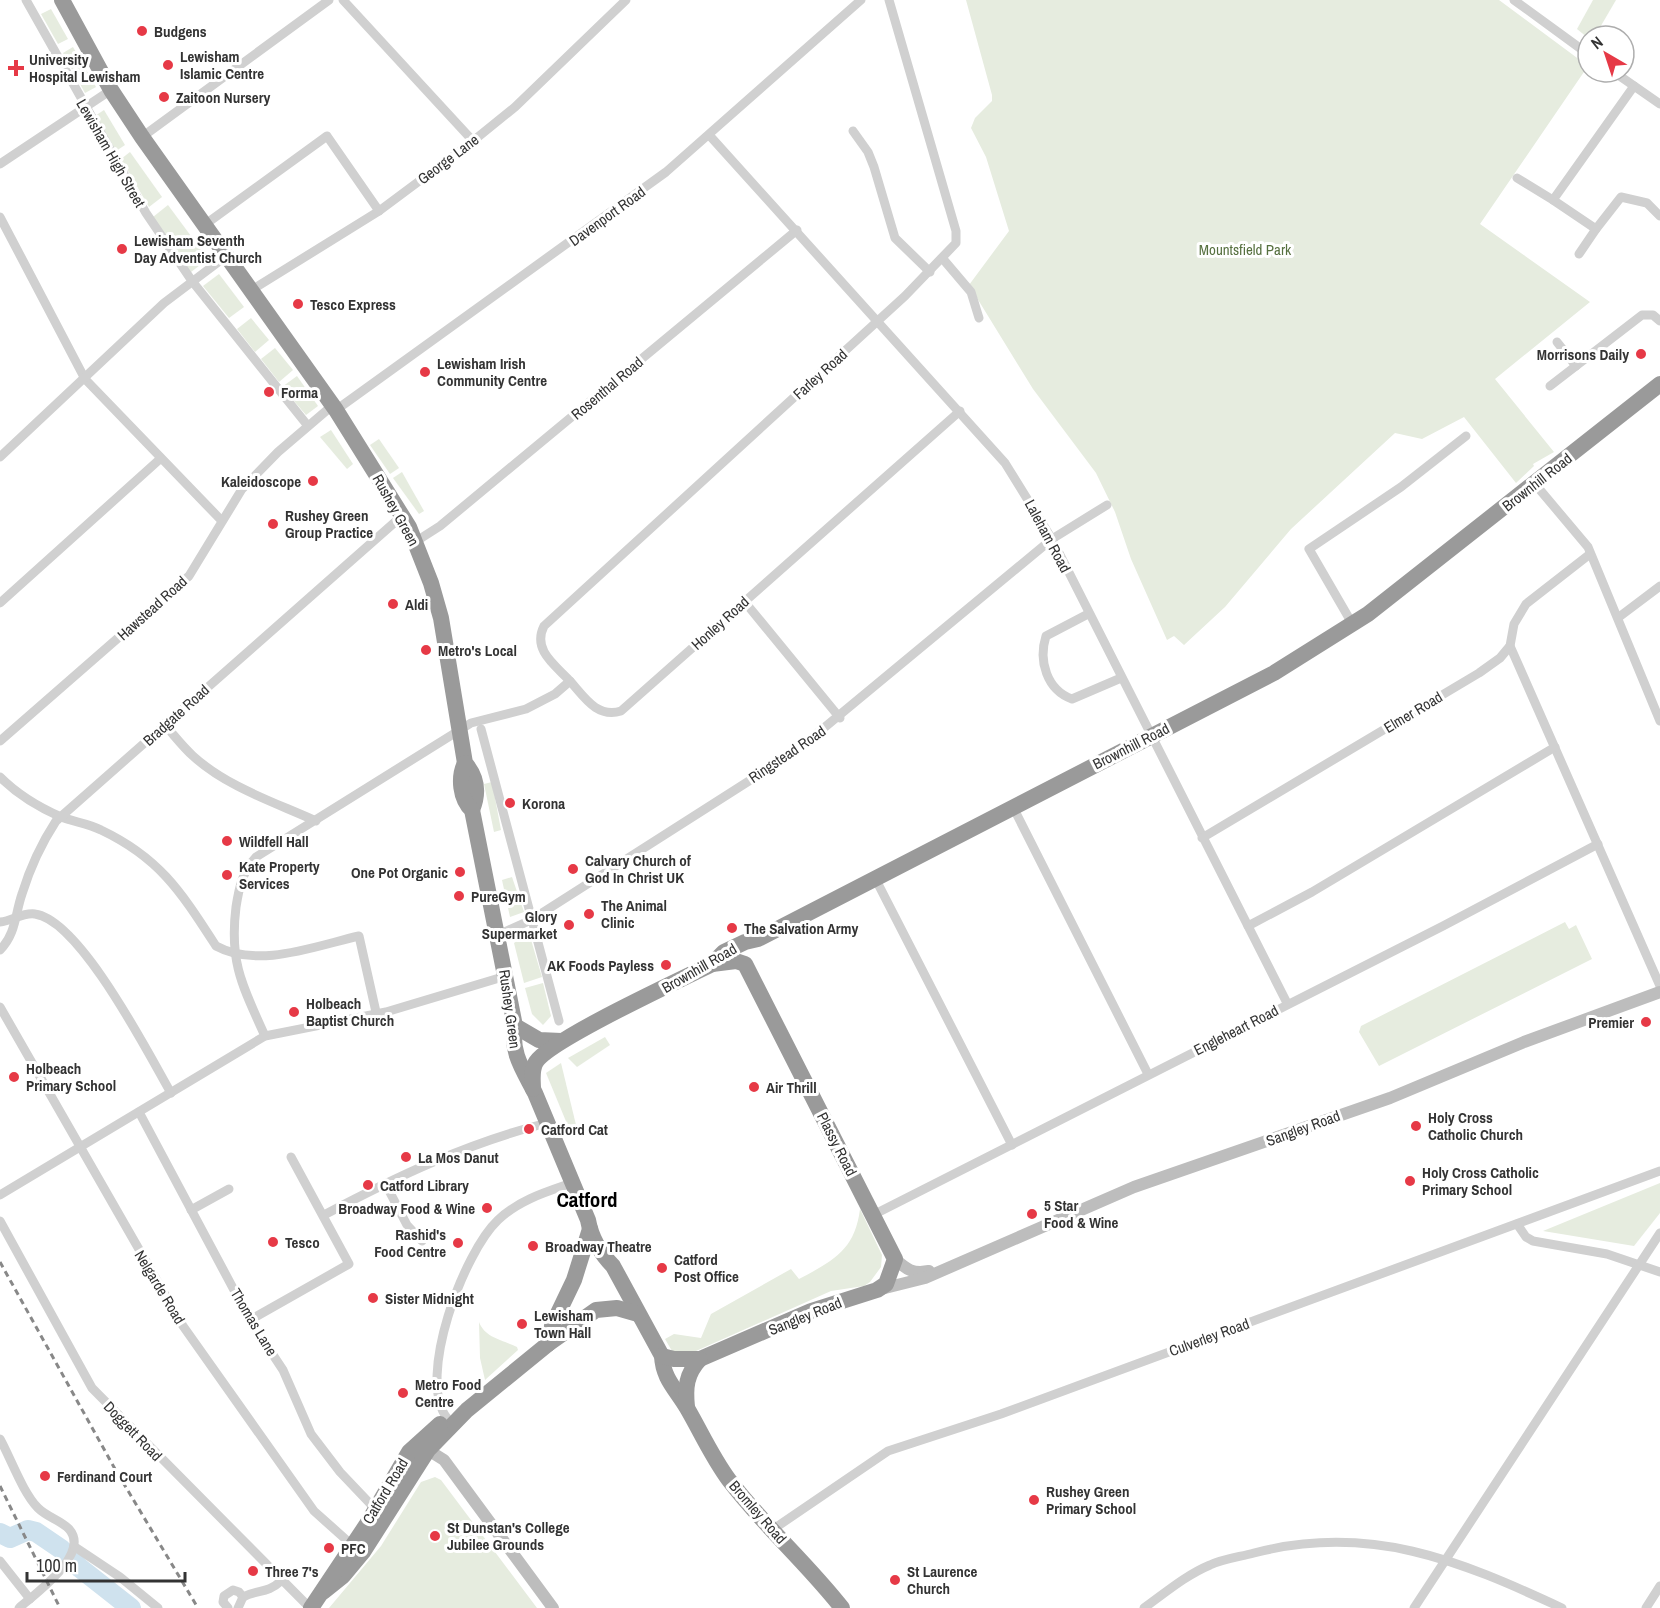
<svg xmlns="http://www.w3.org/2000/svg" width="1660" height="1608" font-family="'Archivo Narrow',sans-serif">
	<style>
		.green { fill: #e6ecdf }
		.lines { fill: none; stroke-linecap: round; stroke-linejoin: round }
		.river { stroke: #cfe2ee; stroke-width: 20 }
		.street { stroke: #d0d0d0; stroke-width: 9 }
		.secondary { stroke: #bdbdbd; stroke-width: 12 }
		.highway { stroke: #9a9a9a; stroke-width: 16 }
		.rail { stroke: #888; stroke-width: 3; stroke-dasharray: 6 4.5; stroke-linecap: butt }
		.poi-dot { fill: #e63946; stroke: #fff; stroke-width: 2 }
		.labels { text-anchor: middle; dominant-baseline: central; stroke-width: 6; stroke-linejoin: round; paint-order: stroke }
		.poi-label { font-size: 15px; font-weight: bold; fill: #333; stroke: #fff; text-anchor: start }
		.street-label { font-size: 15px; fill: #333; stroke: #fff }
		.park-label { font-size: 15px; fill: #56703f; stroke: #fff }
		.district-label { font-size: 21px; font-weight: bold; fill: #000; stroke: #fff }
	</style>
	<rect width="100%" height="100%" fill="#fff"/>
	<g class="green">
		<polygon points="966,0 1499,0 1588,66 1480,224 1590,302 1495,379 1554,452 1533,464 1534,466 1516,483 1464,417 1422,439 1395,433 1291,529 1225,607 1184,645 1174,636 1167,640 1131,559 1115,512 1096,473 1033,389 969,285 1009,231 986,157 971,128 975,118 992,101 992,95"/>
		<polygon points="1593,0 1616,0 1595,36 1588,38 1577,29"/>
		<polygon points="51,9 68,39 58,44 41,14"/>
		<polygon points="73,47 96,87 85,93 63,53"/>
		<polygon points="104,110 125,145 116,151 95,116"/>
		<polygon points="130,152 162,197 149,207 121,159"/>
		<polygon points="168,205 208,259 191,272 153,217"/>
		<polygon points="219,274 244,307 229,318 203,286"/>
		<polygon points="251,318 269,340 255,352 237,329"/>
		<polygon points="275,348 293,370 279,382 261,359"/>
		<polygon points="297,376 318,406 306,415 282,387"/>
		<polygon points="331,430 353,464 347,469 320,437"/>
		<polygon points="379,439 399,468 390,474 370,445"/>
		<polygon points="402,472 424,511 419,514 393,478"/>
		<polygon points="492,782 501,830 494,832 484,784"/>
		<polygon points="512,877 524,912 510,917 502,880"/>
		<polygon points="1565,922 1569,929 1576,925 1592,959 1379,1066 1359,1032 1361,1026"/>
		<polygon points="529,933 542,977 524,983 514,943"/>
		<polygon points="543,983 551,1016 543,1025 532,1014 525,988"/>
		<polygon points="605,1037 610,1045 577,1067 568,1058"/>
		<polygon points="561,1063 577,1129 570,1131 546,1073"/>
		<polygon points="1660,1183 1660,1213 1634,1246 1543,1231"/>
		<path d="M860,1209L882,1255L881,1267L870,1282L864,1286L831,1291L687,1355L672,1351L665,1339L674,1334L701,1338L711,1314L791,1269L799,1279C833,1261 855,1250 860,1209Z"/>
		<path d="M479,1322C485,1338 503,1340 517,1347L518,1350L485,1380L480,1358Z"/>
		<polygon points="435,1477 441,1480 537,1608 329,1608 381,1546 421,1482"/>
	</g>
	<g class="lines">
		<polyline class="river" points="0,1533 10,1538 28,1530 36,1532 61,1549 80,1568 131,1608"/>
		<g class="street">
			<polyline points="26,0 146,213 192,281 308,426"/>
			<polyline points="343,0 473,141"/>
			<polyline points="1514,0 1588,54"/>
			<polyline points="1614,72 1660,104"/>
			<polyline points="1634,86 1553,200 1596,229 1621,197 1647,203 1660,216"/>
			<polyline points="853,131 868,152 874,167 895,238 930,272"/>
			<polyline points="710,136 1005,463 1052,539 1287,1003"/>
			<polyline points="142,137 329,0"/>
			<polyline points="0,164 111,90"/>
			<polyline points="1517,178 1553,200"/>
			<polyline points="0,217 85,379 221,520"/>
			<polyline points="203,226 327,136 379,211"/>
			<polyline points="1579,254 1596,229"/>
			<polyline points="943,259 971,292 979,318"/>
			<polyline points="250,291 379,211 473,141 515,107 626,0"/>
			<polyline points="1557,342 1576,366"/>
			<polyline points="1550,386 1642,315 1653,315 1660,321"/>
			<polyline points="336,410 666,172 861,0"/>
			<polyline points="0,457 164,303 225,257"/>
			<polyline points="1535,484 1588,547 1660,721"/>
			<polyline points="415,542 440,526 797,230"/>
			<polyline points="744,601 840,718"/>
			<polyline points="0,603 160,459"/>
			<path d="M1088,614L1046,636C1038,661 1047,690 1072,699L1121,678"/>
			<polyline points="1619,617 1660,586"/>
			<polyline points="1353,625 1309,549 1401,487 1466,436"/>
			<polyline points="1510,646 1660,986"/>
			<path d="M570,681C555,665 532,650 544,626L905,296L956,243V231L889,0"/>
			<path d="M164,724C174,735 182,746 193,756C227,787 274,802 316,821"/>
			<polyline points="481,729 559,1021"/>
			<polyline points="0,741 189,576 242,489 278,452 333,405"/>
			<path d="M0,777C18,795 38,807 61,817C74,822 88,823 101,830C160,858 181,892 216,946C258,969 315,946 359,936L376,1012"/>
			<polyline points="1013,807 1148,1074"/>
			<polyline points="1202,838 1479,673 1500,658 1510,646 1514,624 1526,604 1590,554"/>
			<polyline points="875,878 1012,1145"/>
			<path d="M0,922C12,921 23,912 35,914C80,920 148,1053 171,1093"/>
			<polyline points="1248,926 1312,892 1555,747"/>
			<polyline points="498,935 531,920 796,751 1052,539 1107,505"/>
			<path d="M0,950C16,934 15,914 22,894C30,868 41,844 56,821L403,515"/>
			<polyline points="0,1007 183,1326 314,1511 352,1545"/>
			<path d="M265,1036C243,987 229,963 236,907C239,888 242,872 256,857L471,723L526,709L555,694L570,681C585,698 597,718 621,711L960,411"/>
			<polyline points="139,1112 250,1320 283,1370 311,1434 340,1472 378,1512"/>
			<polyline points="385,1183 407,1225 422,1241"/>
			<polyline points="0,1195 265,1036 386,1012 506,976"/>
			<polyline points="191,1210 229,1189"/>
			<path d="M324,1215C396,1177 467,1143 547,1123"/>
			<polyline points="873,1215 1443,926 1598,844"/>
			<polyline points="0,1221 92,1388 310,1608"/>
			<polyline points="1517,1224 1526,1237 1533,1241 1607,1254 1660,1272"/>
			<polyline points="250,1320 349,1264 291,1157"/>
			<path d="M447,1418C416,1378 464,1252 498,1220C519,1200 546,1192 572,1183"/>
			<path d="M0,1439C11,1459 23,1493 38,1508C47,1517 60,1520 69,1529C91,1554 36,1593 19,1608"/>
			<polyline points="772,1530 888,1451 1001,1414 1660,1171"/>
			<polyline points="75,1547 120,1577 158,1608"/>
			<polyline points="0,1561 30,1599"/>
			<path d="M243,1597C258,1589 267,1594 281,1581"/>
			<polyline points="228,1608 223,1602 224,1596 233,1590 239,1592 243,1597 238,1608"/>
			<path d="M1144,1608C1165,1593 1186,1575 1210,1565C1223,1559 1239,1557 1254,1553C1369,1523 1459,1560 1562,1608"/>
			<polyline points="1414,1608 1660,1233"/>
			<polyline points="1646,1608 1660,1586"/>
		</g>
		<g class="secondary">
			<path d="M895,1259C907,1270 913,1274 929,1271"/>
			<polyline points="877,1290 925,1278 1134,1187 1390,1098 1524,1042 1660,992"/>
			<polyline points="423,1452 428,1450 444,1460 553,1608"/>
		</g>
		<g class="highway">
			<path d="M62,0L111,90L142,137L336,410L409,527L431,583L441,618L465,763C477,777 479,793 472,810"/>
			<path d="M465,763C458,777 460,799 472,810L515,1026C510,1053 524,1071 535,1093L588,1220C591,1237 601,1254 613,1266L662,1356C663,1379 676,1389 687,1408C701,1432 712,1457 729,1480C763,1525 807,1563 842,1608"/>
			<polyline points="515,1026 539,1040 561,1041"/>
			<path d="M533,1089C533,1080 531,1070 536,1062C551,1039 680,980 712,964L724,952L745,942L758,939L1274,673L1368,614L1660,384"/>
			<polyline points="548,1344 552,1326 574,1280 590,1229"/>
			<polyline points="662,1356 674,1359 700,1359 811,1311 877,1290 886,1284 895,1259 745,964 736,961 712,964"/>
			<path d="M687,1407C685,1388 686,1374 700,1359"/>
			<polyline points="323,1592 343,1576 363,1552 428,1450 467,1410 548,1344 596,1310 617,1308 638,1314"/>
			<polyline points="311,1608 367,1524 409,1452 440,1424"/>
		</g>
		<g class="rail">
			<polyline points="0,1262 115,1469 198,1608"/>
			<polyline points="0,1486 60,1608"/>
		</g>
	</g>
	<g class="poi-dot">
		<circle cx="142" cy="31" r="6"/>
		<circle cx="168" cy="65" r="6"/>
		<path d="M13 59h6v6h6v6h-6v6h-6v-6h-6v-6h6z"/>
		<circle cx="164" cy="97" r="6"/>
		<circle cx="122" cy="249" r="6"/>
		<circle cx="298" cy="304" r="6"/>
		<circle cx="1641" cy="354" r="6"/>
		<circle cx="425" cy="372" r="6"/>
		<circle cx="269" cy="392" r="6"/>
		<circle cx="313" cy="481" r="6"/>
		<circle cx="273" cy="524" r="6"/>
		<circle cx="393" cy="604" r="6"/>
		<circle cx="426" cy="650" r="6"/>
		<circle cx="510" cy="803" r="6"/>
		<circle cx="227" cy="841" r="6"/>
		<circle cx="573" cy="869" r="6"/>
		<circle cx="460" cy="872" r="6"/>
		<circle cx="227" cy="875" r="6"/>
		<circle cx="459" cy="896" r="6"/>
		<circle cx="589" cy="914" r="6"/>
		<circle cx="569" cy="925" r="6"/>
		<circle cx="732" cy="928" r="6"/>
		<circle cx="666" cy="965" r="6"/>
		<circle cx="294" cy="1012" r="6"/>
		<circle cx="1646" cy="1022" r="6"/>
		<circle cx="14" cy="1077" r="6"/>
		<circle cx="754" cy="1087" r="6"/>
		<circle cx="1416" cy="1126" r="6"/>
		<circle cx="529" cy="1129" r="6"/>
		<circle cx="406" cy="1157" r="6"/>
		<circle cx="1410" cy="1181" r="6"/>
		<circle cx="368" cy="1185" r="6"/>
		<circle cx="487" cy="1208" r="6"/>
		<circle cx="1032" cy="1214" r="6"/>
		<circle cx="273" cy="1242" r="6"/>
		<circle cx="458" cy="1243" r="6"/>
		<circle cx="533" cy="1246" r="6"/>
		<circle cx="662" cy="1268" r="6"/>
		<circle cx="373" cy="1298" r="6"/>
		<circle cx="522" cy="1324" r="6"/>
		<circle cx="403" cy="1393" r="6"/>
		<circle cx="45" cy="1476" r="6"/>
		<circle cx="1034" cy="1500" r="6"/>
		<circle cx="435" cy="1536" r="6"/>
		<circle cx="329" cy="1548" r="6"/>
		<circle cx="253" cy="1571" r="6"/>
		<circle cx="895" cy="1580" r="6"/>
	</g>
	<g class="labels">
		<g class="poi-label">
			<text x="154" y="31">Budgens</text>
			<text x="180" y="56">Lewisham<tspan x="180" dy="17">Islamic Centre</tspan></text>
			<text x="29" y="59">University<tspan x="29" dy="17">Hospital Lewisham</tspan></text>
			<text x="176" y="97">Zaitoon Nursery</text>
			<text x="134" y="240">Lewisham Seventh<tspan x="134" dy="17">Day Adventist Church</tspan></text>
			<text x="310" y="304">Tesco Express</text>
			<text x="1629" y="354" text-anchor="end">Morrisons Daily</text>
			<text x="437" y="363">Lewisham Irish<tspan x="437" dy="17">Community Centre</tspan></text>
			<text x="281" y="392">Forma</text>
			<text x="301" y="481" text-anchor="end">Kaleidoscope</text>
			<text x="285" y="515">Rushey Green<tspan x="285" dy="17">Group Practice</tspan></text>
			<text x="405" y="604">Aldi</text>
			<text x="438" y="650">Metro's Local</text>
			<text x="522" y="803">Korona</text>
			<text x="239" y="841">Wildfell Hall</text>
			<text x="585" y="860">Calvary Church of<tspan x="585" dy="17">God In Christ UK</tspan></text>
			<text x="239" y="866">Kate Property<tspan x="239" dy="17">Services</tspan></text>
			<text x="448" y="872" text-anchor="end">One Pot Organic</text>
			<text x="471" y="896">PureGym</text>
			<text x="601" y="905">The Animal<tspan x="601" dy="17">Clinic</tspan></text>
			<text x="557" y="916" text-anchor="end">Glory<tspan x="557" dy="17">Supermarket</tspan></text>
			<text x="744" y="928">The Salvation Army</text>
			<text x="654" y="965" text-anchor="end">AK Foods Payless</text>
			<text x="306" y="1003">Holbeach<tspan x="306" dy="17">Baptist Church</tspan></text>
			<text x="1634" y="1022" text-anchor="end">Premier</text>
			<text x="26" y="1068">Holbeach<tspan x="26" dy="17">Primary School</tspan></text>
			<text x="766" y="1087">Air Thrill</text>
			<text x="1428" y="1117">Holy Cross<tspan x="1428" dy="17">Catholic Church</tspan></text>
			<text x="541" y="1129">Catford Cat</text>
			<text x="418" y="1157">La Mos Danut</text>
			<text x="1422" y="1172">Holy Cross Catholic<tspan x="1422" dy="17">Primary School</tspan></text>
			<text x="380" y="1185">Catford Library</text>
			<text x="1044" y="1205">5 Star<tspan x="1044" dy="17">Food &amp; Wine</tspan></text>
			<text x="475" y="1208" text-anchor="end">Broadway Food &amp; Wine</text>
			<text x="446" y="1234" text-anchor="end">Rashid's<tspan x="446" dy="17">Food Centre</tspan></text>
			<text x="285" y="1242">Tesco</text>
			<text x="545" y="1246">Broadway Theatre</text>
			<text x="674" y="1259">Catford<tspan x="674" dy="17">Post Office</tspan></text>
			<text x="385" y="1298">Sister Midnight</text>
			<text x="534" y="1315">Lewisham<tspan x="534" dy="17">Town Hall</tspan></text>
			<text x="415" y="1384">Metro Food<tspan x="415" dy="17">Centre</tspan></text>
			<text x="57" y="1476">Ferdinand Court</text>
			<text x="1046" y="1491">Rushey Green<tspan x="1046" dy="17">Primary School</tspan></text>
			<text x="447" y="1527">St Dunstan's College<tspan x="447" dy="17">Jubilee Grounds</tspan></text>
			<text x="341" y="1548">PFC</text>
			<text x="265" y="1571">Three 7's</text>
			<text x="907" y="1571">St Laurence<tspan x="907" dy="17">Church</tspan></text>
		</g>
		<g class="street-label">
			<text transform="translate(111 153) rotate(60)">Lewisham High Street</text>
			<text transform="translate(448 159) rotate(-37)">George Lane</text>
			<text transform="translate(607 216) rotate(-36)">Davenport Road</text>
			<text transform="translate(820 374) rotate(-42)">Farley Road</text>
			<text transform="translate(607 388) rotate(-40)">Rosenthal Road</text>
			<text transform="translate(1537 482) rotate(-38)">Brownhill Road</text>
			<text transform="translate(396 510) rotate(61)">Rushey Green</text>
			<text transform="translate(1048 536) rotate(62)">Laleham Road</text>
			<text transform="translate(152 608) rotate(-42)">Hawstead Road</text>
			<text transform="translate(720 623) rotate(-42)">Honley Road</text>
			<text transform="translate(1413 712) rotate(-31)">Elmer Road</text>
			<text transform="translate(176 715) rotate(-42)">Bradgate Road</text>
			<text transform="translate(1131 746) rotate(-27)">Brownhill Road</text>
			<text transform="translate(787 754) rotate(-34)">Ringstead Road</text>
			<text transform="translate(699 968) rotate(-30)">Brownhill Road</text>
			<text transform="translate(510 1009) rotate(82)">Rushey Green</text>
			<text transform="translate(1236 1030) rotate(-27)">Engleheart Road</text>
			<text transform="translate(1303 1128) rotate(-20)">Sangley Road</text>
			<text transform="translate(837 1144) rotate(63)">Plassy Road</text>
			<text transform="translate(160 1287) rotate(59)">Nelgarde Road</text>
			<text transform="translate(805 1316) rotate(-22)">Sangley Road</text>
			<text transform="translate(254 1322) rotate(59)">Thomas Lane</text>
			<text transform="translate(1209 1337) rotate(-20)">Culverley Road</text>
			<text transform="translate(133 1431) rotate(46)">Doggett Road</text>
			<text transform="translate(385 1491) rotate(-59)">Catford Road</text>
			<text transform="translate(758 1512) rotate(49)">Bromley Road</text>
		</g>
		<g class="park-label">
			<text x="1245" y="249">Mountsfield Park</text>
		</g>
		<g class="district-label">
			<text x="587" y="1199">Catford</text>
		</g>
	</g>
	<g transform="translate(1606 54) rotate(321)"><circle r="28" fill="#ffffff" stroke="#adadad" stroke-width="1.5"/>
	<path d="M0-4.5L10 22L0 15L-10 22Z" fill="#e63946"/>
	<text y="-9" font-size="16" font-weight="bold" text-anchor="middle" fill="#333333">N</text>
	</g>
	<path d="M27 1572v9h158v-9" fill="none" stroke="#333333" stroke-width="3"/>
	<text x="36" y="1572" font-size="18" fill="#333333" stroke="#ffffff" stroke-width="4.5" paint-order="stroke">100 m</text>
</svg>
